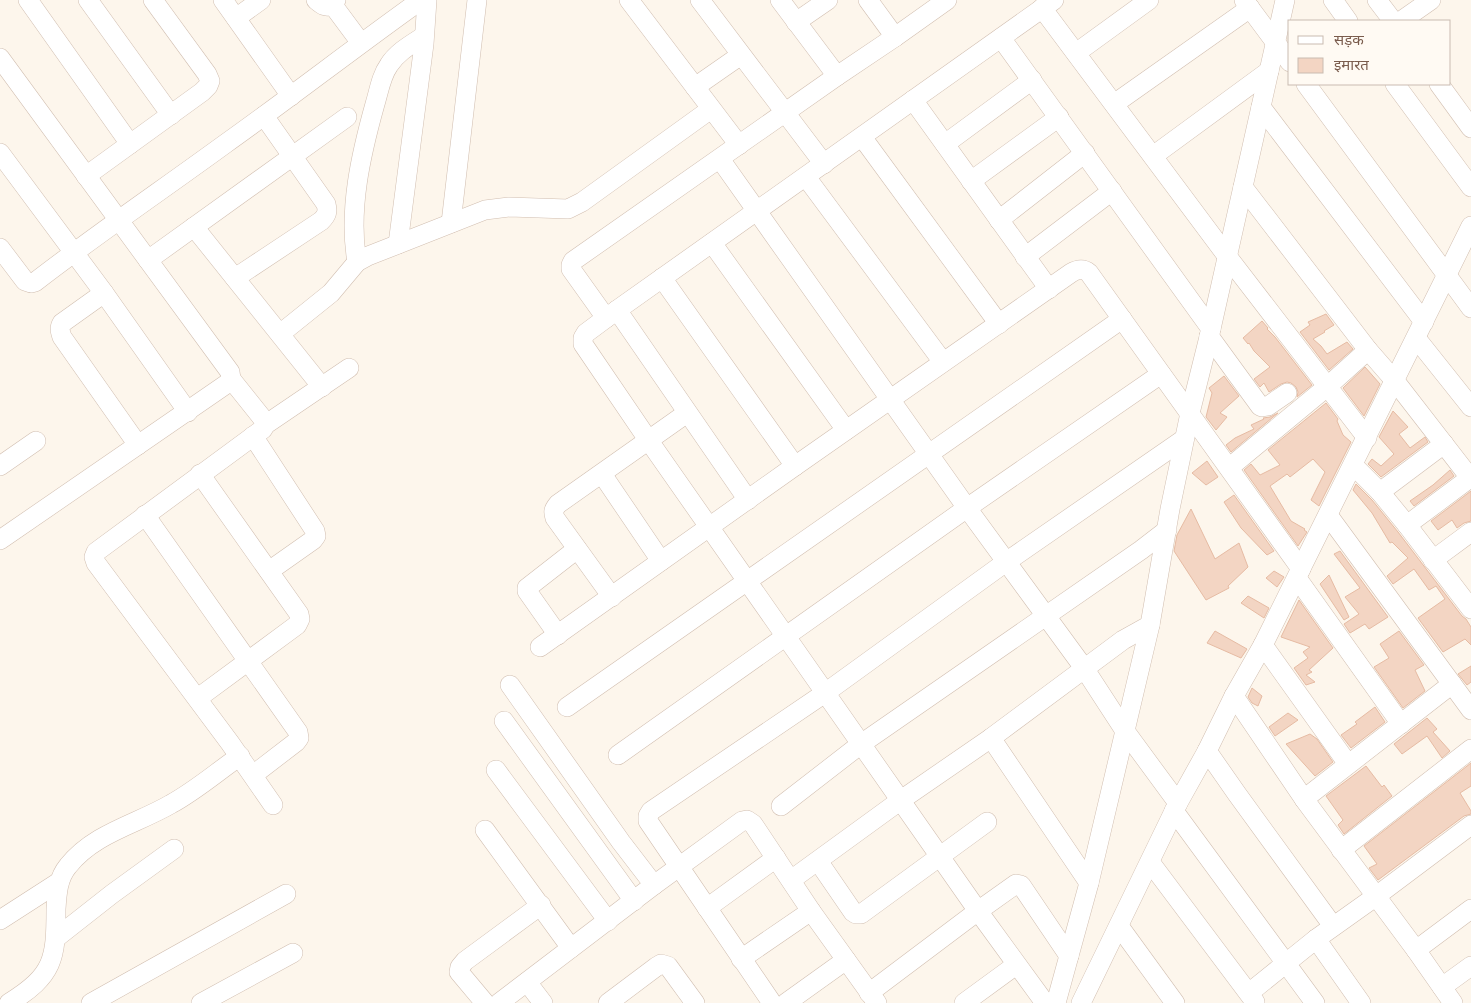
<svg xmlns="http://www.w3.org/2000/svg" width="1471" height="1003" font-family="'DM Sans','Noto Sans Devanagari',sans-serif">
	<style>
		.building { fill: #f3d5c3; stroke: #e6bba3 }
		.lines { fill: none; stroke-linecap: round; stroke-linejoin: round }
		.minor-casing { stroke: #d1beb0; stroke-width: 20 }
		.minor { stroke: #fff; stroke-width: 19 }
	</style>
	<rect width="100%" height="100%" fill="#fdf6ec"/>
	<g class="building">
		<polygon points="1326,314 1334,325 1324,331 1325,332 1313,339 1321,346 1327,354 1347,342 1353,349 1329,370 1300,332 1310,325 1308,322"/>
		<polygon points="1262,321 1268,328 1267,329 1275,337 1312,385 1297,397 1298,392 1296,387 1291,383 1287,382 1281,384 1269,392 1264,383 1260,387 1254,379 1270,367 1254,351 1249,343 1248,344 1243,338"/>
		<polygon points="1365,367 1380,384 1364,416 1343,388"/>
		<polygon points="1224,376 1239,396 1220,413 1227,417 1216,430 1206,417 1212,393 1209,388"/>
		<polygon points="1326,403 1338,419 1337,421 1343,435 1351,442 1319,506 1311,500 1325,472 1313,459 1290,477 1287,474 1270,486 1291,521 1305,529 1304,530 1307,532 1298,546 1244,470 1251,464 1260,475 1280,465 1268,450"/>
		<polygon points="1393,411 1408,427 1399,434 1410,448 1425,437 1428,442 1381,477 1368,464 1372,459 1381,466 1394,454 1379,437"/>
		<polygon points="1278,413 1231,452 1226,445 1235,438 1254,429 1251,425 1264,419 1263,418 1270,417"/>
		<polygon points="1207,461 1218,477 1206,485 1192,473"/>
		<polygon points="1450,470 1454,476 1414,506 1410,501 1433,485"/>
		<polygon points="1356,484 1372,500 1398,532 1462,616 1466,619 1471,627 1471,645 1465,639 1443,652 1418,618 1445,599 1436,586 1429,590 1414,569 1393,584 1387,576 1408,558 1392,542 1390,543 1372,513 1353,490"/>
		<polygon points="1471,491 1471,521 1464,523 1457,528 1452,520 1438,530 1431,521"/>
		<polygon points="1234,495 1274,551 1267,555 1241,528 1224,502"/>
		<polygon points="1191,509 1215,559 1239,543 1248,567 1228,586 1229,588 1206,600 1174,551 1177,535"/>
		<polygon points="1340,551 1388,617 1369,629 1365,624 1350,633 1344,624 1359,614 1345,597 1360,588 1334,554"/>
		<polygon points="1274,571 1284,577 1277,587 1266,578"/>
		<polygon points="1329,575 1349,617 1344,620 1320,584"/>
		<polygon points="1248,596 1269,608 1264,618 1241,603"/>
		<polygon points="1299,600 1333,648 1309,670 1312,672 1306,675 1315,682 1306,685 1294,668 1308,658 1303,652 1310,647 1281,637"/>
		<polygon points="1215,631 1247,649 1241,658 1207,643"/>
		<polygon points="1399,631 1424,665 1415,670 1425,691 1403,708 1374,667 1389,658 1380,644"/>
		<polygon points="1471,666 1471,682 1467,685 1458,674"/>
		<polygon points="1252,688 1262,696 1258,706 1252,703 1248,697"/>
		<polygon points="1375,707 1385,722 1351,748 1341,735 1357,724 1355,722"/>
		<polygon points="1288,713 1298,720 1275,736 1269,727"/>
		<polygon points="1427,718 1437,729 1433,732 1450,751 1442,758 1427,736 1402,754 1394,744"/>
		<polygon points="1310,734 1317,739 1333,762 1315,776 1286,744"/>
		<polygon points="1471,763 1471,786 1460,793 1471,811 1471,814 1464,816 1378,880 1369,868 1377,864 1364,846"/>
		<polygon points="1366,766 1382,787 1384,785 1392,796 1344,834 1338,825 1343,820 1326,796"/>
	</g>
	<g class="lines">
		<defs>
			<g id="minor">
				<polyline points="28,0 130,144"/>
				<polyline points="88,0 171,115"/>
				<polyline points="223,0 291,96"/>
				<path d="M316,0C322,5 325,8 333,5"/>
				<polyline points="336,0 333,5 335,8 361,43"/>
				<polyline points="629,0 739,145"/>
				<polyline points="700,0 824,164"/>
				<polyline points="780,0 837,76"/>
				<polyline points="868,0 895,37"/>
				<polyline points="1244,0 1290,62"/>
				<polyline points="1333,0 1348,21"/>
				<polyline points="1377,0 1393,21"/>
				<polyline points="1042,8 1227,256 1367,438"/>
				<polyline points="236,18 261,0"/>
				<polyline points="1401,21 1431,0"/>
				<polyline points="796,22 828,0"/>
				<polyline points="1001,38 1211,329"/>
				<polyline points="1076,53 1149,0"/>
				<polyline points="0,58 230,372 231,379 228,383 0,540"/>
				<polyline points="1306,84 1471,308"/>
				<polyline points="1395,84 1471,187"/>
				<polyline points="1439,84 1471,128"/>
				<polyline points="695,87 741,55"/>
				<polyline points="913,100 1049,289"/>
				<polyline points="1114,104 1250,8"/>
				<polyline points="1261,107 1424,322"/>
				<polyline points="862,137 999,324"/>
				<polyline points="945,144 1032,80"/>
				<polyline points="0,153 104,293 188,412"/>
				<polyline points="1153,156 1269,71"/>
				<polyline points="720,159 967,508 1084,668 1125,731 1178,803"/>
				<polyline points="86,176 202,92 208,86 210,81 207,74 153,0"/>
				<polyline points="806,177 943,362"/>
				<polyline points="971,181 1059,117"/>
				<polyline points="1243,187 1368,350 1395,381 1471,479"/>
				<polyline points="999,220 1085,153"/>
				<polyline points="451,223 477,0"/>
				<polyline points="194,227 322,387"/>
				<polyline points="712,243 846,430"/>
				<polyline points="398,244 424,44 427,0"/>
				<path d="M0,248L25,281L31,283L35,282C97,234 162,190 225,144C291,97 355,47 421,0"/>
				<polyline points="1025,257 1112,191"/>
				<polyline points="148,260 347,117"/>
				<path d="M357,262C348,210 361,154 375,104C379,91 381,76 389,65C397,52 412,44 424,36"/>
				<path d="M235,278L321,221C327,215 328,212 326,204L264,116"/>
				<polyline points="662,278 795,466"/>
				<path d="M104,293L62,323C59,328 60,331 62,337L138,445"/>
				<polyline points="617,310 748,500"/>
				<polyline points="606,318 571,269 571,265 573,261 837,76 895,37 947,0"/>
				<polyline points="280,334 331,293 357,262 368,256 485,210 509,207 568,209 582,202 711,109"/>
				<polyline points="1209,336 1260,406 1262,407 1268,406 1287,393"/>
				<polyline points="1416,338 1471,407"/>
				<polyline points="231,379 263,419 265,425 263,429 96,552 94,557 96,563 230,743 273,805"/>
				<polyline points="265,425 349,368"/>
				<polyline points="253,436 315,531 316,536 313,540 269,571"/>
				<polyline points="1353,465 1380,492 1407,525 1471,609"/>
				<polyline points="0,466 36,441"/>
				<polyline points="1230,467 1328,386 1368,350"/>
				<polyline points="602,474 661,561"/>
				<polyline points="1380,492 1444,444"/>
				<polyline points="145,515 298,732 299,738 296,742 253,775"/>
				<polyline points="1328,515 1471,710"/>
				<polyline points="1407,525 1470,478"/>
				<polyline points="1433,560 1471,532"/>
				<polyline points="1297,578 1401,724"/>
				<path d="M612,597L555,518C553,512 553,510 558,504L687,413"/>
				<polyline points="558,635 527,591 527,588 577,549"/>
				<polyline points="1263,645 1348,764"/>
				<path d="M540,647L795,466L1071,273C1078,269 1083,268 1089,273L1301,569"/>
				<polyline points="510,685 621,842 654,885"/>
				<polyline points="1234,696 1304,799 1416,950 1453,1003"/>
				<polyline points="198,698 297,625 300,619 299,614 200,474"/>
				<polyline points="567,707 1122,319"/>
				<polyline points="504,721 634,901"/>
				<polyline points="991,738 1089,883"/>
				<polyline points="1207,751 1237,794 1333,926"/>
				<polyline points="618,755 967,508 1161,374"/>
				<polyline points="496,770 608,921"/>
				<polyline points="1304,799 1452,684"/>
				<polyline points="781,806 861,744 1141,550 1167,530"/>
				<polyline points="1174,811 1315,1003"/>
				<polyline points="485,830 571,948"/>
				<polyline points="1341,850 1471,749"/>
				<polyline points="818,861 853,912 856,914 861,914 987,822"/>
				<polyline points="1150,862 1255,1002"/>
				<polyline points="791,880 901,800 991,738 1123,640 1150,625"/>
				<polyline points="707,908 776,858"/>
				<polyline points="0,920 59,882"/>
				<polyline points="1119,926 1175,1003"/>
				<polyline points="56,938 112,894 174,849"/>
				<polyline points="1316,939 1361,1003"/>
				<polyline points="1416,950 1471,909"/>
				<polyline points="741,959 811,911"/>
				<polyline points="527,982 543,1003"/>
				<polyline points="1442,987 1471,966"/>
				<polyline points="869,993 978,911 1016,884 1021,885 1069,956"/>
				<polyline points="1249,993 1316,939 1375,897 1471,825"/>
				<path d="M9,1003C54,975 56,959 56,909C57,893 58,878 68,866C94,833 137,824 171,804C195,791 217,772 240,756"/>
				<polyline points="91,1003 286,894"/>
				<polyline points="201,1003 293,953"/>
				<polyline points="485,1003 459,972 460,967 465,961 541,905"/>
				<polyline points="499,1003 654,885 742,821 747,820 753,824 811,911 877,1003"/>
				<polyline points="608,1003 656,967 661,964 668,966 695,1003"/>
				<polyline points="772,1003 648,821 648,816 651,811 825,693 1006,562 1184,439"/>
				<polyline points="786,1003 846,960"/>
				<polyline points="964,1003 1016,965"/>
				<polyline points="1045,1003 978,911 649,441 583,344 583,338 586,333 617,310 1054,0"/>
				<polyline points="1056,1003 1089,883 1150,625 1170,509 1190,413 1211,329 1285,0"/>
				<polyline points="1081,1003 1178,803 1207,751 1234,696 1263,645 1471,226"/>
			</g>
		</defs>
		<use href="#minor" class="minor-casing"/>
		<use href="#minor" class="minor"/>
	</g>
	<rect x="1288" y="20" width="162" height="65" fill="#fffaf3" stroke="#cabbb1"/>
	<rect x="1298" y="36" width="25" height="8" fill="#ffffff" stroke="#cabbb1"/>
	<text x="1334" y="45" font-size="15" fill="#7a5c4d">सड़क</text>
	<rect x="1298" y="58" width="25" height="15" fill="#f3d5c3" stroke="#cabbb1"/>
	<text x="1334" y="70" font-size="15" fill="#7a5c4d">इमारत</text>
</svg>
